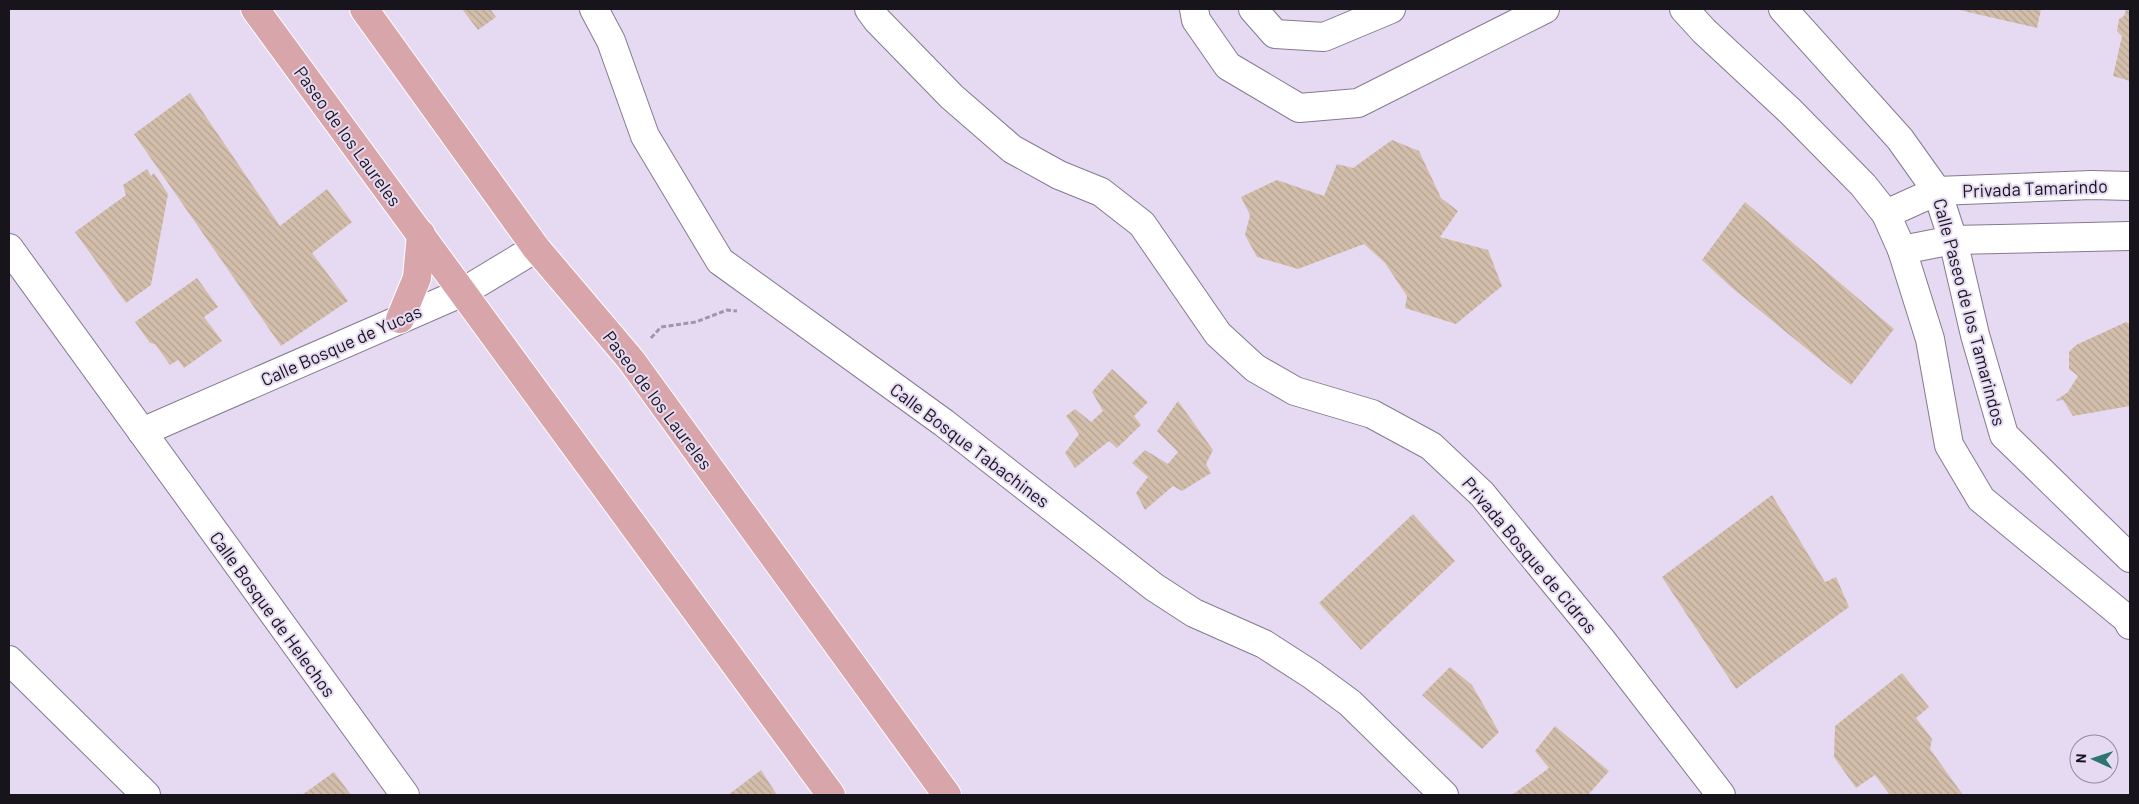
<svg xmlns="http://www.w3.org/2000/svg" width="2139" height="804" font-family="Barlow,sans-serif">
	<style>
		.building { fill: url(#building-back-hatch) }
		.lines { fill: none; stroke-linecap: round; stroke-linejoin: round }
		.minor-casing { stroke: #857a90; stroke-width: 30 }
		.major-casing { stroke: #fff; stroke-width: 30 }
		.path { stroke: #9f96a9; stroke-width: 3; stroke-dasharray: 5 2.5; stroke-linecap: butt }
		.minor { stroke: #fff; stroke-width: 28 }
		.major { stroke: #d8a6aa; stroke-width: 28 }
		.labels { text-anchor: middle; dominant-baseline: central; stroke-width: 4; stroke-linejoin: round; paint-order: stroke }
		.street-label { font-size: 18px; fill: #18141c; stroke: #e6daf3 }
	</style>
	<defs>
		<pattern id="building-back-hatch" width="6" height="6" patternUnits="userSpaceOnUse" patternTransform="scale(1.25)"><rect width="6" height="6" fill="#d3beab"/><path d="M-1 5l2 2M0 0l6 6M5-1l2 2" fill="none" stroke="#b4a293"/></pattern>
	</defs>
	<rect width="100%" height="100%" fill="#e6daf3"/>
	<g class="building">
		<polygon points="462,9 490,9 496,17 478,30"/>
		<polygon points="1955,9 2041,9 2037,28"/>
		<polygon points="2126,9 2130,9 2130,81 2113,76 2122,36 2117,31 2119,19 2124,16"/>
		<polygon points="190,93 280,226 327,189 352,222 312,253 348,301 281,346 134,134"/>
		<polygon points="1392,140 1419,151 1441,198 1458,211 1440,237 1488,250 1502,286 1456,324 1405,308 1407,296 1385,263 1364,244 1298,269 1257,257 1245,235 1250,215 1241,197 1277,180 1324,196 1337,164 1353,168"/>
		<polygon points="147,169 151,176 154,173 168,194 151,285 126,303 75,232 126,195 123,185"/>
		<polygon points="1745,202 1894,329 1851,385 1731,287 1702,260"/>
		<polygon points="197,278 218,307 204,317 222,341 184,368 178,360 170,365 155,344 150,343 135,322"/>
		<polygon points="2126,322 2130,324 2130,406 2073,416 2063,400 2055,401 2068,392 2078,376 2069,369 2069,352 2076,345"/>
		<polygon points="1112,369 1148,402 1134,416 1141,425 1117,448 1109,441 1075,468 1065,453 1079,434 1066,416 1075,409 1091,422 1103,411 1092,392"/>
		<polygon points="1178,401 1213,450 1206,464 1211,473 1182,491 1173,486 1145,510 1136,493 1148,477 1132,463 1145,450 1168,464 1178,452 1157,431"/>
		<polygon points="1772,495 1825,582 1836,577 1849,607 1736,689 1662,577"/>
		<polygon points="1413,514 1455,561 1361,650 1319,603"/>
		<polygon points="1450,667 1472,685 1499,732 1482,749 1422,695"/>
		<polygon points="1902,673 1929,707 1916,718 1932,739 1930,749 1963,795 1890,795 1875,775 1856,788 1834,757 1835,726"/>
		<polygon points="1555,726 1609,771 1588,795 1512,795 1549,768 1535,751"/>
		<polygon points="761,770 777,795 728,795"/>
		<polygon points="334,772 351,795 302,795"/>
	</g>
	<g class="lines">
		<defs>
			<g id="minor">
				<polyline points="594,9 611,41 645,136 720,261 944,423 1154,587 1194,613 1264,644 1312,675 1350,703 1444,795"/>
				<polyline points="869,9 877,20 952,97 1012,149 1059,175 1101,192 1142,224 1218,334 1255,368 1295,391 1372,414 1431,446 1482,494 1600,638 1721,795"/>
				<polyline points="1194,9 1196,20 1228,66 1299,108 1358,103 1545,9"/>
				<polyline points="1253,9 1275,34 1324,37 1391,9"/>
				<polyline points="1684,9 1704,31 1790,111 1863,185 1886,214 1902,250 1930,339 1949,445 1981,499 2127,619 2130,625"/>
				<polyline points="1783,9 1900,139 1937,191 1953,240 1975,335 2004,435 2130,558"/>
				<polyline points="1886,214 1937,191 2092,185 2130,186"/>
				<polyline points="9,248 405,795"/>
				<polyline points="1902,250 1953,240 2130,236"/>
				<polyline points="142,432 463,292 536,248"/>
				<polyline points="9,660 146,795"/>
			</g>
			<g id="major">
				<polyline points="255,9 831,795"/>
				<polyline points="364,9 536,248 631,360 947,795"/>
				<polyline points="400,319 417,278 421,234"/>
			</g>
		</defs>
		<use href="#minor" class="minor-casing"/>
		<use href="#major" class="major-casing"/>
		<polyline class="path" points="651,338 661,327 696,322 727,310 737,311"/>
		<use href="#minor" class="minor"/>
		<use href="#major" class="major"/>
	</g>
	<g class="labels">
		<g class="street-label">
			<text transform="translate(348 136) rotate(54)">Paseo de los Laureles</text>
			<text transform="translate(2035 188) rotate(-2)">Privada Tamarindo</text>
			<text transform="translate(1970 312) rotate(75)">Calle Paseo de los Tamarindos</text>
			<text transform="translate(341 345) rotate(-24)">Calle Bosque de Yucas</text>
			<text transform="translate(658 400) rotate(53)">Paseo de los Laureles</text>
			<text transform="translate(970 445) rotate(37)">Calle Bosque Tabachines</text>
			<text transform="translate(1530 555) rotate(50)">Privada Bosque de Cidros</text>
			<text transform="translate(273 614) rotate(54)">Calle Bosque de Helechos</text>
		</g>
	</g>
	<rect width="2139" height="804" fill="none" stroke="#18141c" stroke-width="20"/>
	<g transform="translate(2094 759) rotate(273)"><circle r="24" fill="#e6daf3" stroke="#948b9d"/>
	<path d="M0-4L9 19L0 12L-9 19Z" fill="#2c7570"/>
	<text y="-8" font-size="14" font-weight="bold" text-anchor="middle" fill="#18141c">N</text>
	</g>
</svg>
